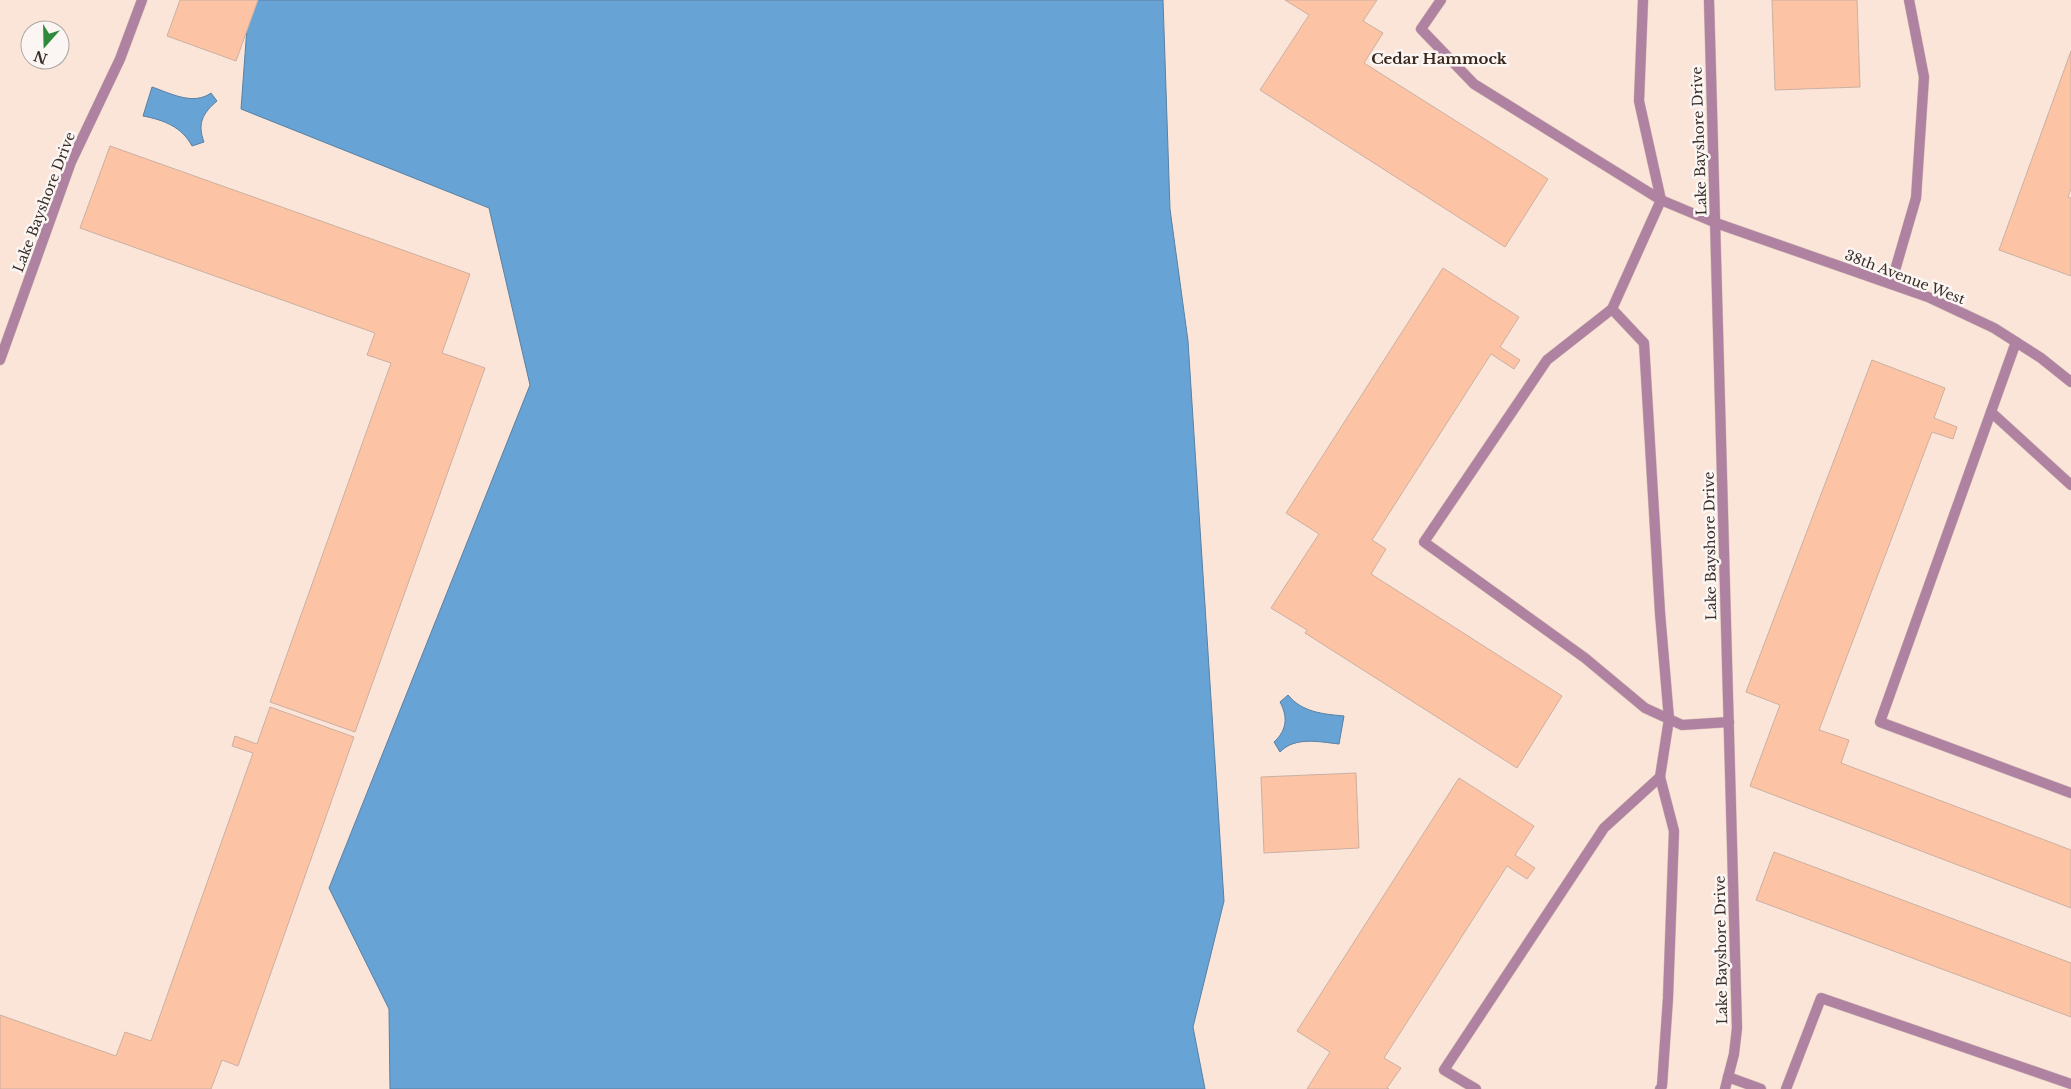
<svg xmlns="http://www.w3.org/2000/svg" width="2071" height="1089" font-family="'Libre Baskerville',serif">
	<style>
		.water { fill: #68a3d6; stroke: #5a80a2 }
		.building { fill: #fcc3a4; stroke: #cbb0a2 }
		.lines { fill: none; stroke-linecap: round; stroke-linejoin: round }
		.lane-casing { stroke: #d4c0b5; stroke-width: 11 }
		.street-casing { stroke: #d4c0b5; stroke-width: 11 }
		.lane { stroke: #af82a2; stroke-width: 10 }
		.street { stroke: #af82a2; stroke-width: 10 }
		.labels { text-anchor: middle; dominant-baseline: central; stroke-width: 5; stroke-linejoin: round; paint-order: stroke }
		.street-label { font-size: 14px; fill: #382d27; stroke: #fbf6f3 }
		.neighbourhood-label { font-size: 15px; font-weight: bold; fill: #3b271b; stroke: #fbf6f3 }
	</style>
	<rect width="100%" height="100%" fill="#fbe5d9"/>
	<g class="water">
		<polygon points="249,0 1163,0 1170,209 1188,341 1224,901 1193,1027 1205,1089 390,1089 389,1009 329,888 530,385 489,208 241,109"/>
		<path d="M152,87C170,93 193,106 211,93L217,101C203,113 197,123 204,142L192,146C182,127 164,120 143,116Z"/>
		<path d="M1288,695C1302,712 1322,714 1344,716L1339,744C1320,742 1295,736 1280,752L1274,742C1287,730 1288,717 1280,702Z"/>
	</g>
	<g class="building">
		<polygon points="180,0 258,0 236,61 167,36"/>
		<polygon points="1285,0 1377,0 1363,21 1383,33 1364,63 1548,179 1505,247 1260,90 1309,15"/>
		<polygon points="1772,0 1857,0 1860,87 1775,90"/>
		<polygon points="2071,51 2071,189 2068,197 2071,198 2071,276 1999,250"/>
		<polygon points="110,146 470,274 442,353 485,368 355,732 270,702 391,363 367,355 375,333 80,228"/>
		<polygon points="1443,268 1519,317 1500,347 1520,360 1514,369 1491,354 1372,540 1386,549 1371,574 1562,696 1517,768 1305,633 1307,630 1271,608 1319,534 1286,513"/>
		<polygon points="1872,360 1945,388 1934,418 1957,427 1953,439 1932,432 1819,730 1849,740 1841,763 2071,850 2071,908 1750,786 1780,705 1746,692"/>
		<polygon points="270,707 354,737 238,1066 222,1060 211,1089 0,1089 0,1015 116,1056 125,1032 151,1041 253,753 232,746 235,736 257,744"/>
		<polygon points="1356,773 1359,848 1264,853 1261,777"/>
		<polygon points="1459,778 1534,826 1515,855 1535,868 1527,879 1507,866 1384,1058 1401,1068 1387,1088 1389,1089 1307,1089 1330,1052 1297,1031"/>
		<polygon points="1774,852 2071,963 2071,1017 1756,900"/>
	</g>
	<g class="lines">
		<defs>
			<g id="lane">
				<polyline points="1441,0 1421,29 1474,84 1661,200 1716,223"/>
				<polyline points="1643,0 1639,101 1661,200 1612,309 1547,360 1424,542 1585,658 1645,708 1682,725 1729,722"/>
				<polyline points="1891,284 1916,198 1924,77 1909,0"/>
				<polyline points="2016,342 1880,722 2071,793"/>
				<polyline points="1991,412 2071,485"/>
				<polyline points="1728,1077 1761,1089"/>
				<polyline points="1476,1089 1444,1070 1604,828 1660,777 1669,719 1660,613 1644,343 1612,309"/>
				<polyline points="1660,1089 1662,1086 1668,998 1674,831 1660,777"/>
				<polyline points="1786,1089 1821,998 2071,1084"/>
			</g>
			<g id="street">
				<polyline points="1709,0 1737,1028 1734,1054 1725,1089"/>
				<polyline points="1716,223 1928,297 1994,328 2041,358 2071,382"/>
				<polyline points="0,360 71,162 120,59 142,0"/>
			</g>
		</defs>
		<use href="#lane" class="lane-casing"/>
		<use href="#street" class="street-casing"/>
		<use href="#lane" class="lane"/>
		<use href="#street" class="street"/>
	</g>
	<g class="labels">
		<g class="street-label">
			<text transform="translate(1699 141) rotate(-92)">Lake Bayshore Drive</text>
			<text transform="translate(44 202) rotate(-69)">Lake Bayshore Drive</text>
			<text transform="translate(1905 277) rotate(21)">38th Avenue West</text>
			<text transform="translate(1710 546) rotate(-91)">Lake Bayshore Drive</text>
			<text transform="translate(1721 950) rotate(-91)">Lake Bayshore Drive</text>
		</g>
		<g class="neighbourhood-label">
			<text x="1439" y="58">Cedar Hammock</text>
		</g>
	</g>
	<g transform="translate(45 45) rotate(200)"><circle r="24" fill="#fbf6f3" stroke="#ada6a1"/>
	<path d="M0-4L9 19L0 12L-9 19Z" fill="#2f893a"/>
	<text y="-8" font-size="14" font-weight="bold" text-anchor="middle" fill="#382d27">N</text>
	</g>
</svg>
